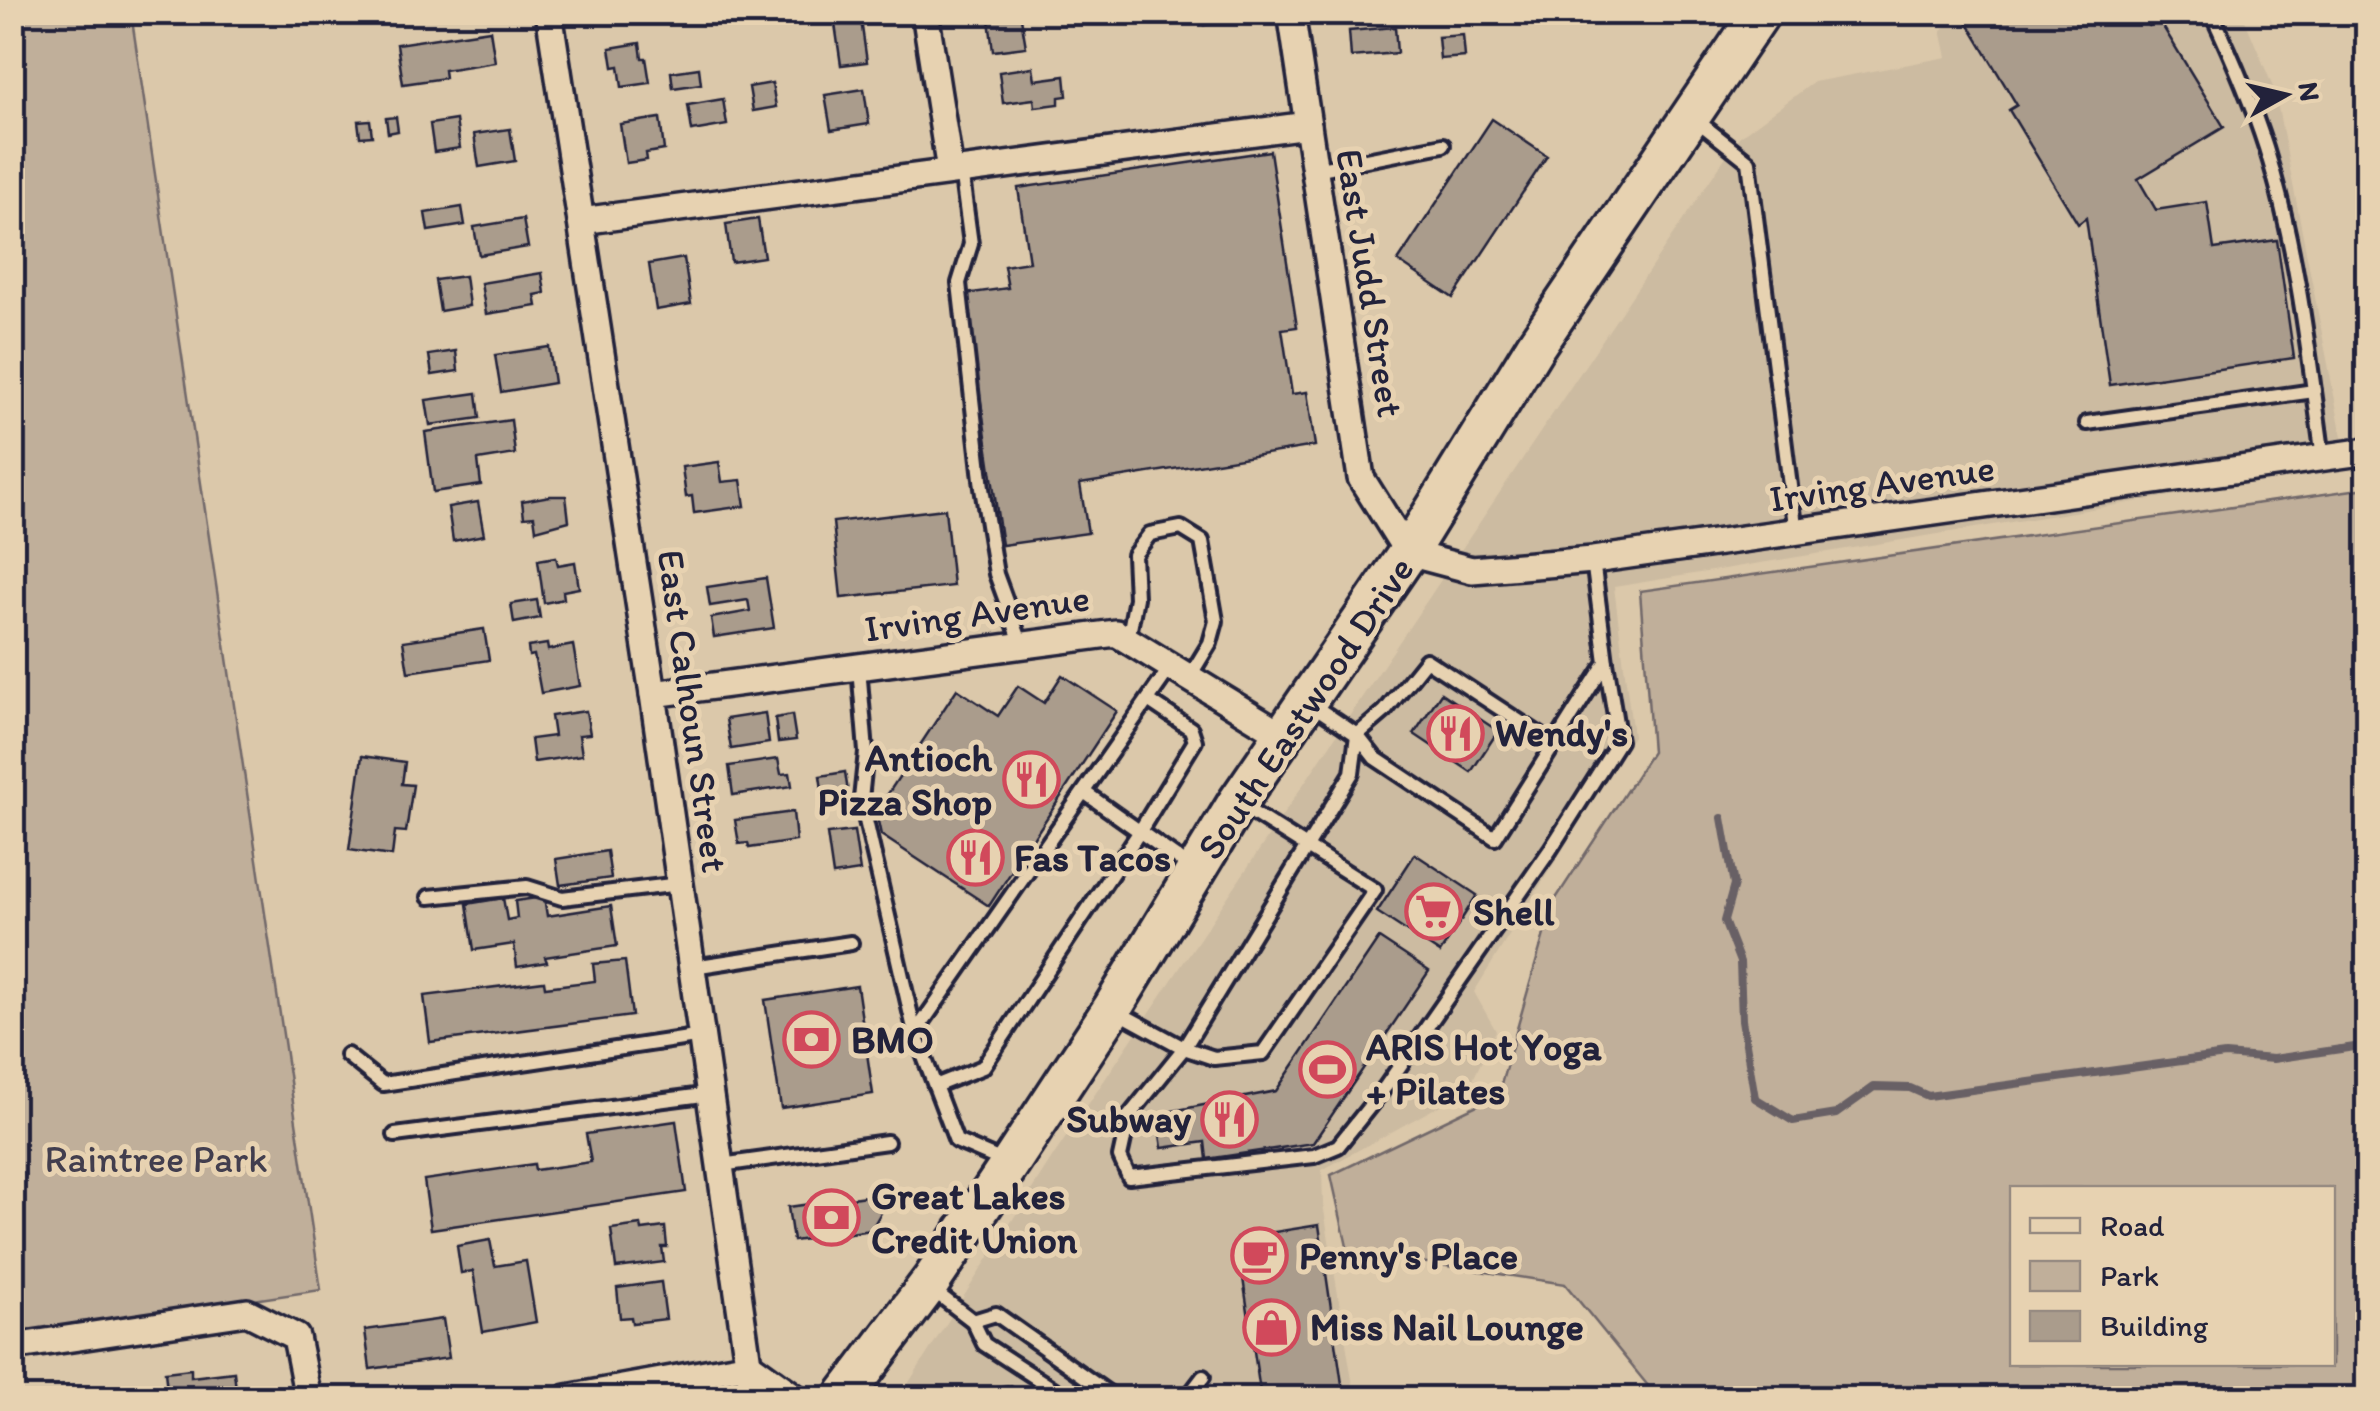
<svg xmlns="http://www.w3.org/2000/svg" width="2380" height="1411" font-family="Itim,sans-serif">
	<style>
		.built { fill: #ccbba1 }
		.green { fill: #c0af9a; stroke: #71686a; stroke-width: 2.5; fill-rule: evenodd }
		.lines { fill: none; stroke-linecap: round; stroke-linejoin: round }
		.stream { stroke: #686065; stroke-width: 8 }
		.building { fill: #aa9c8c; stroke: #22223b; stroke-width: 2.5 }
		.lane-casing { stroke: #22223b; stroke-width: 20 }
		.street-casing { stroke: #22223b; stroke-width: 32 }
		.primary-casing { stroke: #22223b; stroke-width: 45 }
		.lane { stroke: #e7d2b1; stroke-width: 12 }
		.street { stroke: #e7d2b1; stroke-width: 25 }
		.primary { stroke: #e7d2b1; stroke-width: 38 }
		.labels { text-anchor: middle; dominant-baseline: central; stroke-width: 10; stroke-linejoin: round; paint-order: stroke }
		.street-label { font-size: 38px; fill: #22223b; stroke: #e7d2b1 }
		.poi-label { font-size: 38px; font-weight: bold; fill: #22223b; stroke: #e7d2b1; text-anchor: start }
		.park-label { font-size: 38px; fill: #423e4e; stroke: #e7d2b1 }
	</style>
	<rect width="100%" height="100%" fill="#dbc8aa"/>
	<filter id="ink" filterUnits="userSpaceOnUse"><feTurbulence type="fractalNoise" baseFrequency=".01" numOctaves="2"/><feDisplacementMap in="SourceGraphic" scale="20" xChannelSelector="R" yChannelSelector="G"/><feConvolveMatrix kernelMatrix="1 2 1 2 8 2 1 2 1" color-interpolation-filters="sRGB"/></filter>
	<g filter="url(#ink)">
		<polygon class="built" points="1966,13 2242,13 2275,92 2348,467 1614,587 1633,736 1474,992 1496,1031 1468,1090 1322,1170 1323,1204 1355,1398 899,1398 1052,1158 1739,137 1814,82 1947,57 1941,30"/>
		<g class="green">
			<polygon points="12,13 131,13 321,1290 13,1335"/>
			<path d="M2367,488V1398H1658L1565,1284L1348,1251L1331,1175L1498,1095L1553,903L1652,752L1640,591ZM2012,1188H2332V1364H2012Z"/>
		</g>
		<g class="lines">
			<polyline class="stream" points="1722,818 1734,885 1724,921 1740,962 1742,1020 1755,1098 1793,1121 1836,1114 1874,1087 1910,1088 1928,1096 2225,1055 2273,1059 2368,1045"/>
		</g>
		<g class="building">
			<polygon points="403,12 433,12 433,14 404,19"/>
			<polygon points="740,12 762,12 763,21 741,24"/>
			<polygon points="988,12 1020,12 1026,47 993,51"/>
			<polygon points="1203,12 1256,12 1257,17 1204,25"/>
			<polygon points="1982,12 2141,12 2149,26 2159,20 2224,127 2138,179 2156,210 2207,202 2214,249 2277,240 2294,358 2110,385 2086,218 2078,224 2009,110 2017,105 1967,22"/>
			<polygon points="861,20 867,62 841,65 835,24"/>
			<polygon points="1395,27 1397,53 1351,57 1349,31"/>
			<polygon points="490,30 495,62 444,70 445,78 403,84 397,44"/>
			<polygon points="1463,35 1465,57 1440,59 1438,37"/>
			<polygon points="640,43 642,58 646,58 650,83 622,87 619,66 613,67 610,48"/>
			<polygon points="1033,67 1035,80 1065,76 1067,96 1059,97 1059,104 1035,107 1034,99 1003,103 999,72"/>
			<polygon points="699,68 701,84 673,88 671,72"/>
			<polygon points="772,83 776,107 753,111 749,87"/>
			<polygon points="864,89 869,124 831,130 825,95"/>
			<polygon points="723,99 727,125 692,131 688,105"/>
			<polygon points="396,117 398,131 388,133 386,118"/>
			<polygon points="660,118 664,150 646,153 647,160 626,163 620,124"/>
			<polygon points="1492,119 1547,156 1453,298 1398,261"/>
			<polygon points="370,120 372,136 360,137 358,121"/>
			<polygon points="456,120 460,148 434,152 430,124"/>
			<polygon points="510,129 515,161 479,167 474,134"/>
			<polygon points="1270,151 1297,327 1282,329 1292,394 1307,392 1315,446 1080,484 1088,533 1002,545 965,294 1008,288 1004,266 1029,262 1018,188"/>
			<polygon points="462,207 465,225 428,231 425,213"/>
			<polygon points="523,219 528,247 479,255 474,227"/>
			<polygon points="758,219 764,257 731,262 726,224"/>
			<polygon points="684,258 691,304 656,310 649,264"/>
			<polygon points="542,273 545,293 535,295 537,306 486,314 481,283"/>
			<polygon points="465,276 469,306 440,311 435,280"/>
			<polygon points="549,347 554,383 501,392 495,355"/>
			<polygon points="456,351 458,371 432,375 429,355"/>
			<polygon points="477,393 480,418 430,425 426,400"/>
			<polygon points="511,420 515,454 478,460 481,485 433,492 425,432"/>
			<polygon points="719,462 722,482 741,480 745,506 694,513 692,496 686,497 682,467"/>
			<polygon points="550,496 566,496 569,521 536,530 534,516 524,517 522,501"/>
			<polygon points="478,502 484,535 453,541 448,507"/>
			<polygon points="945,509 953,586 841,598 833,522"/>
			<polygon points="556,557 558,565 575,562 579,588 563,591 564,599 544,603 538,560"/>
			<polygon points="766,578 774,628 714,637 711,618 750,611 748,600 710,606 707,587"/>
			<polygon points="537,600 540,618 514,623 511,604"/>
			<polygon points="484,629 489,660 408,672 403,641"/>
			<polygon points="547,644 548,650 573,645 580,686 541,693 534,655 529,656 528,647"/>
			<polygon points="1062,675 1117,711 989,906 881,835 876,812 957,689 998,716 1018,686 1044,703"/>
			<polygon points="1441,693 1498,731 1471,772 1414,734"/>
			<polygon points="586,711 590,734 579,735 582,755 534,762 531,739 554,736 551,716"/>
			<polygon points="765,713 769,743 731,749 726,719"/>
			<polygon points="792,715 796,740 778,742 775,718"/>
			<polygon points="362,756 405,762 402,784 413,785 406,832 395,831 392,856 349,850"/>
			<polygon points="778,759 781,774 790,773 792,786 733,795 729,766"/>
			<polygon points="845,772 848,792 823,796 820,776"/>
			<polygon points="793,812 796,841 749,848 748,843 739,844 735,820"/>
			<polygon points="854,831 860,871 833,875 827,834"/>
			<polygon points="607,851 611,878 560,885 556,859"/>
			<polygon points="1415,854 1477,895 1440,953 1377,912"/>
			<polygon points="544,897 547,916 611,906 617,946 545,957 547,962 517,967 514,944 474,950 467,904 503,898 507,920 517,918 515,901"/>
			<polygon points="1379,938 1429,971 1313,1143 1207,1159 1205,1142 1162,1148 1157,1114 1276,1091"/>
			<polygon points="625,961 632,1016 430,1042 424,996 544,981 545,987 595,981 593,964"/>
			<polygon points="857,986 873,1094 781,1108 765,1000"/>
			<polygon points="676,1121 686,1192 431,1229 424,1180 534,1164 535,1170 591,1162 586,1134"/>
			<polygon points="880,1194 882,1211 871,1230 793,1241 788,1207"/>
			<polygon points="641,1225 642,1230 665,1227 667,1247 662,1247 664,1262 616,1268 611,1229"/>
			<polygon points="1319,1225 1344,1398 1261,1398 1237,1238"/>
			<polygon points="490,1240 495,1266 526,1261 536,1322 483,1332 473,1271 461,1273 457,1246"/>
			<polygon points="661,1282 666,1319 632,1323 631,1317 620,1318 617,1288"/>
			<polygon points="443,1319 449,1358 370,1369 365,1330"/>
			<polygon points="191,1369 191,1377 234,1372 237,1398 168,1398 165,1372"/>
		</g>
		<g class="lines">
			<defs>
				<g id="lane">
					<path d="M2211,12C2232,57 2251,101 2266,148C2297,247 2309,355 2323,458"/>
					<polyline points="1695,119 1749,162 1796,533"/>
					<polyline points="961,170 971,244 959,283 982,488 996,574 1022,645"/>
					<polyline points="1315,170 1443,145"/>
					<polyline points="2087,423 2314,391"/>
					<polyline points="1128,640 1136,598 1134,555 1150,534 1181,528 1202,541 1216,621 1210,643 1190,676"/>
					<polyline points="859,667 866,752 861,799 915,1033"/>
					<polyline points="1308,702 1357,735 1375,758 1495,838 1606,662 1593,560"/>
					<polyline points="1084,792 1194,870"/>
					<polyline points="1242,806 1375,890 1263,1053 1214,1058 1184,1048 1352,773 1357,735 1385,711 1426,660 1554,744"/>
					<polyline points="429,897 527,887 562,898 680,884"/>
					<polyline points="693,967 851,943"/>
					<polyline points="1114,1010 1184,1048 1129,1116 1120,1157 1129,1177 1314,1156 1338,1146 1386,1086 1550,850 1619,741 1606,662"/>
					<polyline points="347,1055 383,1084 702,1036"/>
					<polyline points="935,1086 983,1067 1140,831 1195,741 1191,729 1148,700"/>
					<polyline points="395,1135 711,1094"/>
					<polyline points="1005,1162 956,1141 915,1033 1172,665"/>
					<polyline points="721,1165 887,1142"/>
					<polyline points="929,1287 973,1321 984,1344 1067,1398"/>
					<polyline points="973,1321 996,1314 1115,1398"/>
					<polyline points="982,1398 1007,1394 1014,1398"/>
					<polyline points="1187,1398 1203,1377"/>
				</g>
				<g id="street">
					<polyline points="549,12 653,694 753,1398"/>
					<polyline points="925,12 950,171"/>
					<polyline points="1291,12 1361,478 1408,553 1472,570 1593,560 2368,451"/>
					<polyline points="581,221 1308,125"/>
					<polyline points="653,694 1116,633 1283,735"/>
					<polyline points="12,1347 247,1312 296,1337 308,1398"/>
					<polyline points="750,1365 796,1398"/>
					<polyline points="567,1398 750,1365"/>
				</g>
				<polyline id="primary" points="843,1398 932,1280 1010,1164 1112,1009 1237,803 1408,553 1536,345 1761,12"/>
			</defs>
			<use href="#lane" class="lane-casing"/>
			<use href="#street" class="street-casing"/>
			<use href="#primary" class="primary-casing"/>
			<use href="#lane" class="lane"/>
			<use href="#street" class="street"/>
			<use href="#primary" class="primary"/>
		</g>
	</g>
	<defs>
		<symbol id="restaurant-ring" viewBox="-11 -11 22 22"><circle r="9.5" fill="#e7d2b1" stroke="#d1495b" stroke-width="1.5"/><path d="M-5-6h1v4h1v-4h1v4h1v-4h1v5L-1.5 .5V6h-2V.5L-5-1ZM5-6V6H3V1.5H1.5Q1.5-4 5-6Z" fill="#d1495b"/></symbol>
		<symbol id="supermarket-ring" viewBox="-11 -11 22 22"><circle r="9.5" fill="#e7d2b1" stroke="#d1495b" stroke-width="1.5"/><path d="M-6-5.5h2.5l.6 2H6L4.5 2H-2.5L-4.4-4H-6ZM-1.5 3.2a1.3 1.3 0 1 0 .1 0ZM3 3.2a1.3 1.3 0 1 0 .1 0Z" fill="#d1495b"/></symbol>
		<symbol id="bank-ring" viewBox="-11 -11 22 22"><circle r="9.5" fill="#e7d2b1" stroke="#d1495b" stroke-width="1.5"/><path d="M-6-4H6V4H-6ZM0-2.3a2.3 2.3 0 1 0 0 4.6a2.3 2.3 0 1 0 0-4.6Z" fill="#d1495b"/></symbol>
		<symbol id="stadium-ring" viewBox="-11 -11 22 22"><circle r="9.5" fill="#e7d2b1" stroke="#d1495b" stroke-width="1.5"/><path d="M0-5a6.5 5 0 1 0 0 10a6.5 5 0 1 0 0-10ZM-3.5-1.8h7v3.6h-7Z" fill="#d1495b"/></symbol>
		<symbol id="cafe-ring" viewBox="-11 -11 22 22"><circle r="9.5" fill="#e7d2b1" stroke="#d1495b" stroke-width="1.5"/><path d="M-5.5-4.5H6V0H3Q3 3.5 0 3.5H-2.5Q-5.5 3.5-5.5 0ZM3-3.2v2h1.7v-2ZM-6 4.5H4V6H-6Z" fill="#d1495b"/></symbol>
		<symbol id="shop-ring" viewBox="-11 -11 22 22"><circle r="9.5" fill="#e7d2b1" stroke="#d1495b" stroke-width="1.5"/><path d="M-5-2.5h2.3a2.7 3.5 0 0 1 5.4 0H5L5.5 6h-11ZM-1.5-2.5h3a1.5 2.3 0 0 0-3 0Z" fill="#d1495b"/></symbol>
	</defs>
	<g fill-rule="evenodd">
		<use href="#restaurant-ring" x="1424" y="702" width="63" height="63"/>
		<use href="#restaurant-ring" x="1000" y="748" width="63" height="63"/>
		<use href="#restaurant-ring" x="944" y="826" width="63" height="63"/>
		<use href="#supermarket-ring" x="1402" y="880" width="63" height="63"/>
		<use href="#bank-ring" x="780" y="1008" width="63" height="63"/>
		<use href="#stadium-ring" x="1296" y="1038" width="63" height="63"/>
		<use href="#restaurant-ring" x="1198" y="1088" width="63" height="63"/>
		<use href="#bank-ring" x="800" y="1186" width="63" height="63"/>
		<use href="#cafe-ring" x="1228" y="1224" width="63" height="63"/>
		<use href="#shop-ring" x="1240" y="1296" width="63" height="63"/>
	</g>
	<g class="labels">
		<g class="street-label">
			<text transform="translate(1370 283) rotate(81)">East Judd Street</text>
			<text transform="translate(1882 483) rotate(-8)">Irving Avenue</text>
			<text transform="translate(977 613) rotate(-8)">Irving Avenue</text>
			<text transform="translate(1305 708) rotate(-56)">South Eastwood Drive</text>
			<text transform="translate(693 711) rotate(82)">East Calhoun Street</text>
		</g>
		<g class="poi-label">
			<text x="1495" y="733">Wendy's</text>
			<text x="992" y="758" text-anchor="end">Antioch<tspan x="992" dy="44">Pizza Shop</tspan></text>
			<text x="1014" y="858">Fas Tacos</text>
			<text x="1473" y="912">Shell</text>
			<text x="851" y="1040">BMO</text>
			<text x="1366" y="1047">ARIS Hot Yoga<tspan x="1366" dy="44">+ Pilates</tspan></text>
			<text x="1191" y="1119" text-anchor="end">Subway</text>
			<text x="871" y="1196">Great Lakes<tspan x="871" dy="44">Credit Union</tspan></text>
			<text x="1299" y="1256">Penny's Place</text>
			<text x="1310" y="1327">Miss Nail Lounge</text>
		</g>
		<g class="park-label">
			<text x="156" y="1159">Raintree Park</text>
		</g>
	</g>
	<rect width="2380" height="1411" fill="none" stroke="#e7d2b1" stroke-width="50"/>
	<rect x="25" y="25" width="2330" height="1361" fill="none" stroke="#22223b" stroke-width="4" filter="url(#ink)"/>
	<rect x="2010" y="1186" width="325" height="180" fill="#e7d2b1" stroke="#988c82" stroke-width="2.5"/>
	<rect x="2030" y="1218" width="50" height="15" fill="#e7d2b1" stroke="#988c82" stroke-width="2.5"/>
	<text x="2100" y="1236" font-size="30" fill="#22223b">Road</text>
	<rect x="2030" y="1261" width="50" height="30" fill="#c0af9a" stroke="#988c82" stroke-width="2.5"/>
	<text x="2100" y="1286" font-size="30" fill="#22223b">Park</text>
	<rect x="2030" y="1311" width="50" height="30" fill="#aa9c8c" stroke="#988c82" stroke-width="2.5"/>
	<text x="2100" y="1336" font-size="30" fill="#22223b">Building</text>
	<g transform="translate(2285 95) rotate(82)" stroke="#e7d2b1" stroke-width="8" paint-order="stroke">
	<path d="M0-8L18 38L0 25L-18 38Z" fill="#22223b"/>
	<text y="-15" font-size="28" font-weight="bold" text-anchor="middle" fill="#22223b">N</text>
	</g>
</svg>
